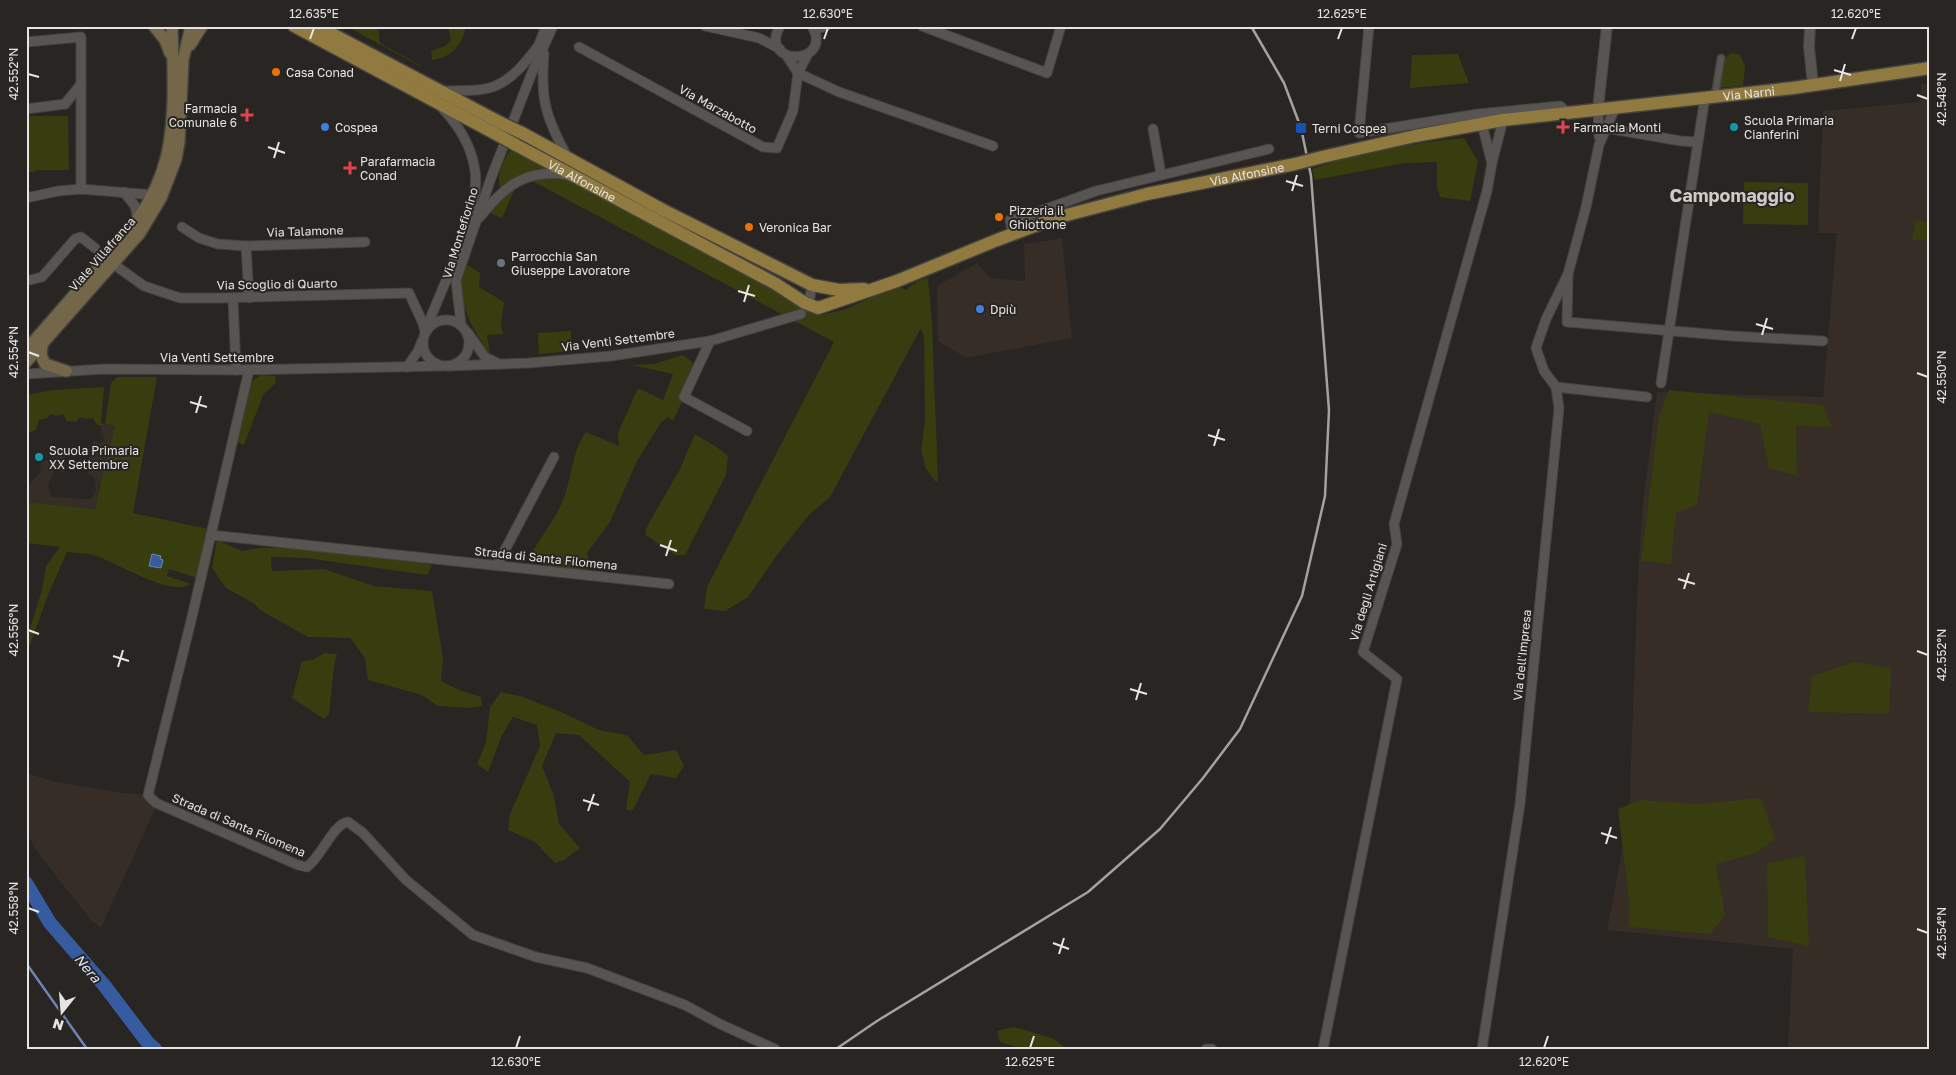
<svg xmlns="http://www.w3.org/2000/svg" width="1956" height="1075" font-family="'Golos Text',sans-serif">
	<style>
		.built { fill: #352d26 }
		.green { fill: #373d0f }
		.water { fill: #365c9f; stroke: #6b85b3 }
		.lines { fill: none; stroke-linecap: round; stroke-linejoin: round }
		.stream { stroke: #6b85b3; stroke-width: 2.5 }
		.river { stroke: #365c9f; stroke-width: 14 }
		.pedestrian-casing { stroke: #44423f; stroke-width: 9 }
		.minor-casing { stroke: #44423f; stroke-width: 11 }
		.tertiary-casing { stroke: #44423f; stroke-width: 12 }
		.secondary-casing { stroke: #44423f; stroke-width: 14 }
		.primary-casing { stroke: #44423f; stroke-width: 15 }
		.pedestrian { stroke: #585451; stroke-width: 6 }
		.minor { stroke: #585451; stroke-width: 9 }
		.tertiary { stroke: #585451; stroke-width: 10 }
		.secondary { stroke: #746749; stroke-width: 11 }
		.primary { stroke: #907a40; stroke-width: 12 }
		.rail { stroke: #a4a29f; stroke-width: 2.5 }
		.primary-bridge-casing { stroke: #44423f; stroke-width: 15; stroke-linecap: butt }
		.primary-bridge { stroke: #907a40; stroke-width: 12 }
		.ticks { fill: none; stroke: #e7e5e3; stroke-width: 2 }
		.food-dot { fill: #e8710a; stroke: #282522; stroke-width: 2 }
		.health-dot { fill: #e0444e; stroke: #282522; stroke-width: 2 }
		.shop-dot { fill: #3f7fe0; stroke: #282522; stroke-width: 2 }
		.culture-dot { fill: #0f9aa8; stroke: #282522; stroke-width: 2 }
		.transit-dot { fill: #1a4fb4; stroke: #282522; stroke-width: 2 }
		.worship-dot { fill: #6b7280; stroke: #282522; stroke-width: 2 }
		.labels { text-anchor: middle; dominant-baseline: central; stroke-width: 4; stroke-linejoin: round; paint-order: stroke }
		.poi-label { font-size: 12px; fill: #e7e5e3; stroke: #282522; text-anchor: start }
		.street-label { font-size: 12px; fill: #e7e5e3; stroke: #282522 }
		.water-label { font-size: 14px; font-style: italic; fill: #d7e2f6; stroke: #282522 }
		.district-label { font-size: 18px; font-weight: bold; fill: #cfcac6; stroke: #282522 }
		.neatline { fill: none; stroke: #e7e5e3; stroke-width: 2 }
		.ticks-label { font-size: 12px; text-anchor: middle; fill: #e7e5e3 }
	</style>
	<rect width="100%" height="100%" fill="#282522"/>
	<g class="built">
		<polygon points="1921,84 1930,85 1930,1049 1788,1049 1793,949 1607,930 1629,814 1638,576 1642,512 1657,392 1823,397 1837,233 1818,233 1823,111 1920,102"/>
		<polygon points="1062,238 1072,338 966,358 938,341 937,286 977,263 990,278 1025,281 1024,244"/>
		<polygon points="105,424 115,426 107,462 99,486 95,509 26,502 26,488 41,472 40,464 58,453 66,453 65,472 54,471 48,485 52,497 91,499 96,490 94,477 88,474 91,445 94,440 100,444 104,439 101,433 101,426"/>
		<polygon points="29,774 56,782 122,793 141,794 155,809 101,928 91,920 41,857 26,833 26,781"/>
	</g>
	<g class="green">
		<polygon points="346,26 378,27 380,43 421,66 421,67"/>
		<path d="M448,26H466C462,46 452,57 432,60L431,51L445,46L451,40Z"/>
		<path d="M1732,53L1740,55L1745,66L1743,86L1717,88C1720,77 1720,57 1732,53Z"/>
		<polygon points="1458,54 1469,83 1410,88 1412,55"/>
		<polygon points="26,116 68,116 69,170 35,170 35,172 26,172"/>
		<path d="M1464,138L1478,161L1470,201L1440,197L1437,187V162L1405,163L1315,180L1312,169C1361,152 1412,143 1464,138Z"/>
		<path d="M512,148L653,220L808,309L822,315L846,309L896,286L907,290C912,283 919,280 928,278L932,323L938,482L935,481L926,469L921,450L925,421L924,336L921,328L830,497L809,515L777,555L748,597L725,611L704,609L707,587L834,342L521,175L502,218L483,210L500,188C496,174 504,159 512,148Z"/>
		<polygon points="1744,182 1808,183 1808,225 1743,224"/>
		<polygon points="1916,220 1930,223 1930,240 1912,240"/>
		<path d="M464,263L480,273L479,287L504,302L501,325L503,334L487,335L490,354C478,338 460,307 460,286C460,278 463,270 464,263Z"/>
		<polygon points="571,331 571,351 539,354 538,333"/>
		<path d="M683,355L693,363L684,397L673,421L668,417L662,421L637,461L610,522L587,553L592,569C570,570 546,572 533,551C543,534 557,516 564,498C572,476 572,451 586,432L619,446L618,433L638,388L663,400L673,374L631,365L654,364Z"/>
		<polygon points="261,375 275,376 276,383 263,395 244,445 236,442 252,381"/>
		<path d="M117,377H157L133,513L208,529L197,578L169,569L167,576L191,584C168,598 115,560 90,554C83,553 74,553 67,552L48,595L26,656V641L42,590L46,566L60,547L26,543V502L95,509C100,481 109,454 115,426L105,424L101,426L96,424L93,418L87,419L80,417L76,422L67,421L63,414L57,416L51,414L47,418L39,420L36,430L31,432L26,431V395L53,390L104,387L101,423L105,424L111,383Z"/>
		<polygon points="1669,390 1823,405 1832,427 1796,426 1797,476 1769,468 1760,424 1709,412 1697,505 1676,513 1671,564 1641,561 1659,416"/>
		<polygon points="695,434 718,448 728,456 726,475 685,555 675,555 646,535 646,528 679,471"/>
		<polygon points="217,540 242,551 259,548 297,548 411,559 432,565 427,575 306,558 271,557 272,571 324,569 374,586 432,591 443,658 441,681 459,690 481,697 482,706 469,708 438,706 422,695 368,680 365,658 350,638 308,637 260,610 255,604 226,588 212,568"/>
		<polygon points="325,653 337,654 334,666 329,714 324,719 292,698 302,661 312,660"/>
		<polygon points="1854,662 1891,668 1889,714 1808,712 1812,676"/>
		<polygon points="501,692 523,697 561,712 599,730 627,735 644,755 676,750 684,766 676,778 651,774 633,810 626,810 630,782 579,735 556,733 542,766 554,796 559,824 580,848 564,860 555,863 535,842 508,830 510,814 540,746 537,725 513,717 501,737 488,772 477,764 486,742 490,707"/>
		<polygon points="1761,798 1775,839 1756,853 1716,864 1725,915 1710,934 1629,927 1629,900 1618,809 1641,800 1697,804"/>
		<polygon points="1805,856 1809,946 1768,937 1767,863"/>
		<polygon points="1014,1027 1052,1038 1068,1049 1023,1049 1000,1042 997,1031"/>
	</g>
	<polygon class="water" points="152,554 161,556 160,559 163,560 161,568 149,566"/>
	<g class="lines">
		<polyline class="stream" points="26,963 87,1049"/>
		<polyline class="river" points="26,883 50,923 104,985 148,1043 155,1049"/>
		<defs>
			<polyline id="pedestrian" points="1715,95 1721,58"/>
			<g id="minor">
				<polyline points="705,26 759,38 780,49"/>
				<path d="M780,26C757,67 835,66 812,26"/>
				<polyline points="922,26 1047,73 1061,26"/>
				<polyline points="1369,26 1359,133 1478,114 1560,106 1568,113"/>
				<polyline points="814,30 826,26"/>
				<polyline points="26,42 81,37 81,189"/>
				<polyline points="579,47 763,147 777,148 793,111 798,73 808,54"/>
				<polyline points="537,50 546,26"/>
				<path d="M544,54C540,100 546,118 568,158"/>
				<polyline points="787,56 798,73 839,92 993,146"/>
				<path d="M442,91C456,90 475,92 489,88C511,82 526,62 539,45"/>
				<polyline points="65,104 81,84"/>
				<polyline points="1616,106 1599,145 1586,207 1568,274 1567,322 1732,336 1823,341"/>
				<polyline points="1598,108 1599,137"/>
				<polyline points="26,109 65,104"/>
				<path d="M443,109C459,126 472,148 475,171C478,188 471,208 469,225"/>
				<polyline points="1482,124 1491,160"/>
				<polyline points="1606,128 1681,141 1697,142"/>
				<polyline points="1153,129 1161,174"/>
				<polyline points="124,192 135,206 138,220"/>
				<polyline points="26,198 58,191 81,189 153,195"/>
				<path d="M480,217C504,186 527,168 568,175"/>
				<polyline points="182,227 199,238 218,244 246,246 365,242"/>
				<polyline points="1013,234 1010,220 1021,218 1096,191 1269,149"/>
				<polyline points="246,246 249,298"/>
				<polyline points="112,263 144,286 180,298 221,298 409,293 422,321 425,331"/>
				<polyline points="26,281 42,277 75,239 81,237 95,248"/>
				<polyline points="233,298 236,370"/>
				<polyline points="805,303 810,297 812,285"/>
				<circle cx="446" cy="343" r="23"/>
				<polyline points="461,325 456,280 491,178 531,75 553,26"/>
				<polyline points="425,331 468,228"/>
				<polyline points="468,333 485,357 499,364"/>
				<polyline points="710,341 684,397 747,431"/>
				<polyline points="448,366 529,363 611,356 710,341 801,314"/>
				<polyline points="407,367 418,351 422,341"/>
				<path d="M249,370L191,621L148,795L156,803L298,865L307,867C322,856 333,824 348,822L363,833L406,880L473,935L536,957L587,968L685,1005L720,1024L775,1049"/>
				<polyline points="26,374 104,369 236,370 441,366"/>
				<polyline points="1661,383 1705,97"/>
				<polyline points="1556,387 1647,397"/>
				<polyline points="211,535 669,584"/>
				<polyline points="497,565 554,457"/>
				<polyline points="1206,1049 1212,1049"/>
				<polyline points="1323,1049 1397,679 1363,652 1397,544 1394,524 1487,191 1492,163 1503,120"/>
				<polyline points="1482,1049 1520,804 1559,408 1556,387 1544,371 1536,348 1546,319 1568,274"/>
			</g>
			<g id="tertiary">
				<polyline points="1810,26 1809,47 1813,85"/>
				<polyline points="1598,108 1607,26"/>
			</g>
			<g id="secondary">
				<polyline points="154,26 165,40 170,53"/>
				<polyline points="190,45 202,26"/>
				<polyline points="42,346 41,355 45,364 66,371"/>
				<path d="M26,350C48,325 70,300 91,275C125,238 155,205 167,155C176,113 173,69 172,26"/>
				<polyline points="26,362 140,233 161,198 176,159 179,142 183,60 191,26"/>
			</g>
			<g id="primary">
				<polyline points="294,26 496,134"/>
				<polyline points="317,26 501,123"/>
				<polyline points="524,134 663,210 812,285 839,290 864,289"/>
				<path id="s1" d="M516,145L776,284L805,303L818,308L897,281L997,240L1059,217L1147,194L1295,164"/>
				<path id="s2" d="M1322,157L1415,136L1503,120L1793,88L1930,68"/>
			</g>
		</defs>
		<use href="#pedestrian" class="pedestrian-casing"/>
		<use href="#minor" class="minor-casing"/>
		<use href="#tertiary" class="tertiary-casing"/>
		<use href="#secondary" class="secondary-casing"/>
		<use href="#primary" class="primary-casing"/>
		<use href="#pedestrian" class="pedestrian"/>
		<use href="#minor" class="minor"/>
		<use href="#tertiary" class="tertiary"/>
		<use href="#secondary" class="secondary"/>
		<use href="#primary" class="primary"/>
		<polyline class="rail" points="836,1049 877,1021 1088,892 1160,829 1203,778 1240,729 1302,596 1325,496 1329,410 1311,176 1301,128 1284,83 1251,26"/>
		<defs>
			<g id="primary-bridge">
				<polyline points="501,123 524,134"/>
				<polyline points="496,134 516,145"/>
				<polyline points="1295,164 1322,157"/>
			</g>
		</defs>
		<use href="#primary-bridge" class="primary-bridge-casing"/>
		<use href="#primary-bridge" class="primary-bridge"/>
	</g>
	<path class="ticks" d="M310,39L314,28M824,39L828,28M1338,39L1342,28M1852,39L1856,28M1834,70L1851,75M28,74L39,77M1840,81L1845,64M1917,95L1928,99M268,147L285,153M274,158L279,142M1286,181L1303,186M1292,191L1297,175M738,291L755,296M744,302L749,285M1756,324L1773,329M1762,335L1767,318M28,352L39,356M1917,373L1928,377M190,402L207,407M196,413L201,396M1208,435L1225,440M1214,446L1219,429M660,545L677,551M666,556L671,540M1678,579L1695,584M1684,589L1689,573M28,630L39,634M1917,651L1928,655M113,656L129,661M118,667L123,650M1130,689L1147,694M1136,700L1141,683M583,800L599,805M588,811L594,794M1601,833L1617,838M1606,844L1611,827M28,908L39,912M1917,929L1928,933M1053,943L1069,949M1059,954L1064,938M516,1048L520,1036M1030,1048L1034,1036M1544,1048L1548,1036"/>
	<g class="food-dot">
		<circle cx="276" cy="72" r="5"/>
		<circle cx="999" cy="217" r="5"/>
		<circle cx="749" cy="227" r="5"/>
	</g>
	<g class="health-dot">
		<path d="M244.5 107.5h5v5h5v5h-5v5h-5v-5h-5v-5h5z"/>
		<path d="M1560.5 119.5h5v5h5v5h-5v5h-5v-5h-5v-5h5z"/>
		<path d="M347.5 160.5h5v5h5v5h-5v5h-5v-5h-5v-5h5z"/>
	</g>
	<g class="shop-dot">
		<circle cx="325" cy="127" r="5"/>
		<circle cx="980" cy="309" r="5"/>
	</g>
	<g class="culture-dot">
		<circle cx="1734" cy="127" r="5"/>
		<circle cx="39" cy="457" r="5"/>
	</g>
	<rect class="transit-dot" x="1295" y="122" width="12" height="12" rx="2.5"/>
	<circle class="worship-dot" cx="501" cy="263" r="5"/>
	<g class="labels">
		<g class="poi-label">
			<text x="286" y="72">Casa Conad</text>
			<text x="237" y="108" text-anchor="end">Farmacia<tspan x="237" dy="14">Comunale 6</tspan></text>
			<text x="1744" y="120">Scuola Primaria<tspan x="1744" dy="14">Cianferini</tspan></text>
			<text x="335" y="127">Cospea</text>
			<text x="1573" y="127">Farmacia Monti</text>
			<text x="1312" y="128">Terni Cospea</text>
			<text x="360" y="161">Parafarmacia<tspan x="360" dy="14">Conad</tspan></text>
			<text x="1009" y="210">Pizzeria il<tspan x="1009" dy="14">Ghiottone</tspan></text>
			<text x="759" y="227">Veronica Bar</text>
			<text x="511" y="256">Parrocchia San<tspan x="511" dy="14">Giuseppe Lavoratore</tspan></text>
			<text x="990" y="309">Dpiù</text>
			<text x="49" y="450">Scuola Primaria<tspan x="49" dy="14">XX Settembre</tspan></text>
		</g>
		<g class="street-label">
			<text stroke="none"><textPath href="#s2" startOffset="432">Via Narni</textPath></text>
			<text transform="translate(718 109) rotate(29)">Via Marzabotto</text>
			<text stroke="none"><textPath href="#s1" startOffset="794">Via Alfonsine</textPath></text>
			<text stroke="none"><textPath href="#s1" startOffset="75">Via Alfonsine</textPath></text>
			<text transform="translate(305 231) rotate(-2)">Via Talamone</text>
			<text transform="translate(460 233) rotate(-73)">Via Montefiorino</text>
			<text transform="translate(102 254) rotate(-49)">Viale Villafranca</text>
			<text transform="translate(277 284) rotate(-1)">Via Scoglio di Quarto</text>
			<text transform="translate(618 340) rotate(-7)">Via Venti Settembre</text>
			<text x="217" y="357">Via Venti Settembre</text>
			<text transform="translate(546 558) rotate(6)">Strada di Santa Filomena</text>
			<text transform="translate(1368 592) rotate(-73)">Via degli Artigiani</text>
			<text transform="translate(1522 655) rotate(-84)">Via dell'Impresa</text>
			<text transform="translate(239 825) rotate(23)">Strada di Santa Filomena</text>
		</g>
		<g class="water-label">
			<text transform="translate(88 968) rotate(50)">Nera</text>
		</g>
		<g class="district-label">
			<text x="1732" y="195">Campomaggio</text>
		</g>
	</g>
	<rect width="1956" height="1075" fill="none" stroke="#282522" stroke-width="55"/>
	<g transform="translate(62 1012) rotate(197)" stroke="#282522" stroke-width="4" paint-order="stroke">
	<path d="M0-4L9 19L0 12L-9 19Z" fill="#e7e5e3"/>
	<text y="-8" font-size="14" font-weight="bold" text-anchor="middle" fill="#e7e5e3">N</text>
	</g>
	<rect x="28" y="28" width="1900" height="1020" class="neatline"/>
	<g class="ticks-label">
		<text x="314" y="18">12.635°E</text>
		<text x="828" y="18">12.630°E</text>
		<text x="1342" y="18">12.625°E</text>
		<text x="1856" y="18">12.620°E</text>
		<text transform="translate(14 74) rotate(-90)" y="4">42.552°N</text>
		<text transform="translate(1942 99) rotate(-90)" y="4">42.548°N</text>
		<text transform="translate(14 352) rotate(-90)" y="4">42.554°N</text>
		<text transform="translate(1942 377) rotate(-90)" y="4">42.550°N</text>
		<text transform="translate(14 630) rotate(-90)" y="4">42.556°N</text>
		<text transform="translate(1942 655) rotate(-90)" y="4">42.552°N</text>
		<text transform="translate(14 908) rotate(-90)" y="4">42.558°N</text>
		<text transform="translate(1942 933) rotate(-90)" y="4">42.554°N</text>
		<text x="516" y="1066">12.630°E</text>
		<text x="1030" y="1066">12.625°E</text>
		<text x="1544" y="1066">12.620°E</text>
	</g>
</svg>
